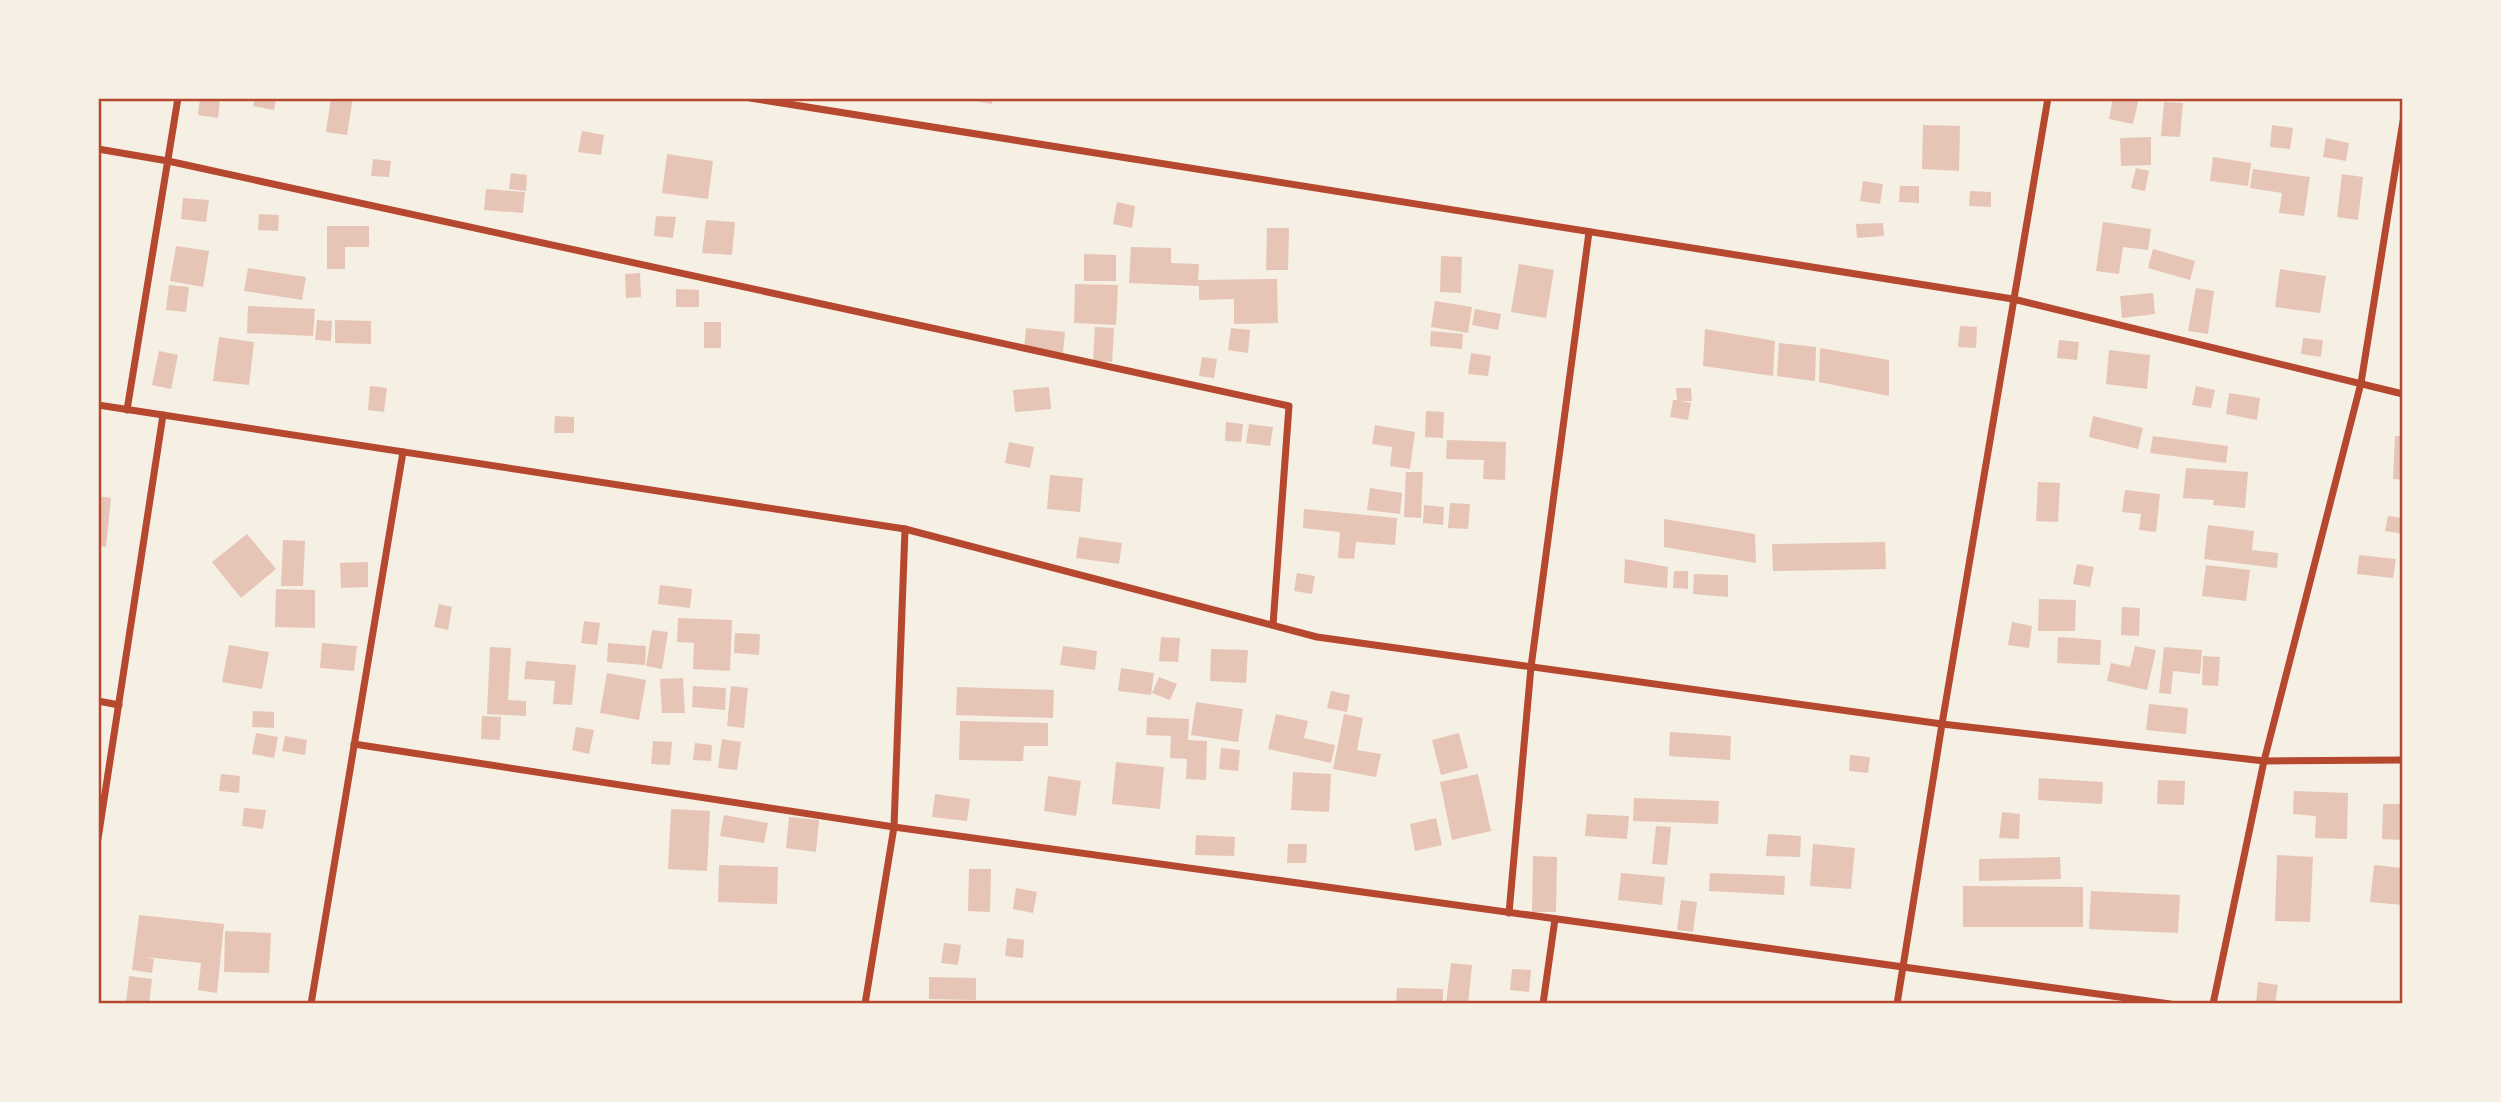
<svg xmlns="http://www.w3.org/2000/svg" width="2501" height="1102" font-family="Overpass,sans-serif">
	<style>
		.building { fill: #e6c5b7 }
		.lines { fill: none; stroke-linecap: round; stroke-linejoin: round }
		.minor { stroke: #b5482f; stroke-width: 7 }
		.neatline { fill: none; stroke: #b5482f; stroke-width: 2.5 }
	</style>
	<rect width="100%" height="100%" fill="#f6efe4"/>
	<g class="building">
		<polygon points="200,98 220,98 218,118 198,115"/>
		<polygon points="255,98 276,98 274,110 253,106"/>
		<polygon points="331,98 353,98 347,135 326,132"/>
		<polygon points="959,98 993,98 992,104"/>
		<polygon points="2113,98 2139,98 2133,124 2109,119"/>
		<polygon points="2164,102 2183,103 2180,137 2161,136"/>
		<polygon points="1923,125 1960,126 1959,171 1922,169"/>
		<polygon points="2272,125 2293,128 2290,149 2270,147"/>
		<polygon points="582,131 604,135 601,155 578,152"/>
		<polygon points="2151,137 2151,165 2121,166 2120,138"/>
		<polygon points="2326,138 2349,143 2346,161 2323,157"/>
		<polygon points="667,154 713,161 708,199 662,193"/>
		<polygon points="2213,157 2251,163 2248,186 2210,181"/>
		<polygon points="373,159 391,161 389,177 371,176"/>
		<polygon points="2136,168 2149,171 2145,191 2131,188"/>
		<polygon points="2253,169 2310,177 2304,216 2279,213 2282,193 2250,188"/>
		<polygon points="511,173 527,175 526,191 509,189"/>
		<polygon points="2342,174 2363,177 2358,220 2337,217"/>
		<polygon points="1863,181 1883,184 1880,204 1860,201"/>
		<polygon points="1900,186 1919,186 1919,203 1899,202"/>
		<polygon points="486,189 525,192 523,213 484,210"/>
		<polygon points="1970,191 1991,192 1991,207 1969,206"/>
		<polygon points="183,198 209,200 206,222 181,219"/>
		<polygon points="1117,202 1135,206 1132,228 1113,224"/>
		<polygon points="259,214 279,215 278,231 258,230"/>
		<polygon points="656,216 676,217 673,238 654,236"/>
		<polygon points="706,220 735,222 732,255 702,253"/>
		<polygon points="2103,222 2151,229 2148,250 2123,247 2119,274 2096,271"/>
		<polygon points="1883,223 1884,236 1857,238 1856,224"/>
		<polygon points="327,226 369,226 369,247 345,247 345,269 327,269"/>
		<polygon points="1267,228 1289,228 1288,270 1266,270"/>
		<polygon points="176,246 209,251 203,287 170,281"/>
		<polygon points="1131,247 1171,248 1171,263 1199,264 1198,280 1277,279 1278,323 1234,324 1234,299 1199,300 1199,286 1129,283"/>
		<polygon points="2153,249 2195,261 2190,280 2148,268"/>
		<polygon points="1084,254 1116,255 1116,281 1084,281"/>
		<polygon points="1441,256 1462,257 1461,293 1440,292"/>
		<polygon points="1519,264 1554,270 1546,318 1511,312"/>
		<polygon points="248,268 306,277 302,300 244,291"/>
		<polygon points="2280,269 2326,276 2320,313 2275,307"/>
		<polygon points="640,273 641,297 626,298 625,274"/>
		<polygon points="1075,284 1118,285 1116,325 1074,323"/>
		<polygon points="169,285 189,287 186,312 166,310"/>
		<polygon points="2196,288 2214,291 2208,334 2188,331"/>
		<polygon points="676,289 699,290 699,307 676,307"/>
		<polygon points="2153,293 2155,314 2122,318 2120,296"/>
		<polygon points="1435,301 1472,307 1468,333 1431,327"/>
		<polygon points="248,306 315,309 313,336 247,333"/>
		<polygon points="1475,309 1501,314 1498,330 1472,325"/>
		<polygon points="317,320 332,321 331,341 315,340"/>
		<polygon points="335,320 371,321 371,344 335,343"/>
		<rect x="704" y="322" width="17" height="26"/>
		<polygon points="1960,326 1977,327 1976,348 1958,347"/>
		<polygon points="1095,327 1114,328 1112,362 1093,361"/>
		<polygon points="1026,328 1065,332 1063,353 1024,350"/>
		<polygon points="1231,328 1250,330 1248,353 1228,350"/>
		<polygon points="1705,329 1775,341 1773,376 1703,366"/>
		<polygon points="1431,331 1463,334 1462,349 1430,346"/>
		<polygon points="219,337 254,342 249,385 213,381"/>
		<polygon points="2303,338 2323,340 2321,357 2301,354"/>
		<polygon points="2059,340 2079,342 2077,360 2057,358"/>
		<polygon points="1779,343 1816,347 1815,381 1777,376"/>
		<polygon points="1820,348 1889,360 1889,396 1819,382"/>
		<polygon points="2109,350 2150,355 2147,389 2106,384"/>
		<polygon points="159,351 178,355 171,389 152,385"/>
		<polygon points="1471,353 1491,356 1488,376 1468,374"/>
		<polygon points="1202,357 1217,359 1214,378 1199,376"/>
		<polygon points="370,386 387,388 384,412 368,410"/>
		<polygon points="2196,386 2215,390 2211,408 2192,405"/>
		<polygon points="1049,387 1051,409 1015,412 1013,390"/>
		<polygon points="1676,388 1691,388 1692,401 1681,401 1691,403 1688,420 1670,417 1673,400 1677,400"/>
		<polygon points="2229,393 2260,398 2257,420 2226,414"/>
		<polygon points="1426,411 1444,412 1443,438 1425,437"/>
		<polygon points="555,416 574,417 574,433 554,433"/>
		<polygon points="2093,416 2143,428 2138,449 2089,437"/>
		<polygon points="1226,422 1243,424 1241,442 1225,441"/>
		<polygon points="1249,424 1273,427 1270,446 1246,443"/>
		<polygon points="1375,425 1415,432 1410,469 1390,466 1392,447 1372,444"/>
		<polygon points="2153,436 2228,446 2226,463 2150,453"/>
		<polygon points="2395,436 2403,436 2403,480 2393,479"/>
		<polygon points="1447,440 1506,442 1505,480 1483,479 1484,460 1446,459"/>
		<polygon points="1009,442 1034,447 1030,468 1005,463"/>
		<polygon points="2186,468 2248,472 2245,508 2213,505 2214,500 2183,498"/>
		<polygon points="1406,472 1423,472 1421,518 1404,517"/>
		<polygon points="1050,475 1083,478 1080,512 1047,509"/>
		<polygon points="2038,482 2060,483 2058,522 2036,521"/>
		<polygon points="1370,488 1402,493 1400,514 1367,510"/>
		<polygon points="2125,490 2160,494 2156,532 2139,530 2141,514 2122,512"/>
		<polygon points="98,496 111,498 106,547 98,546"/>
		<polygon points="1450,503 1470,504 1468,529 1448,528"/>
		<polygon points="1424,505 1444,507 1443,525 1423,523"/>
		<polygon points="1304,509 1397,518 1395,545 1356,542 1354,559 1338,558 1340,532 1303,528"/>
		<polygon points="2388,516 2403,518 2403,534 2385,531"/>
		<polygon points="1664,519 1755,534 1756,563 1664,547"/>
		<polygon points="2208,525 2254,531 2252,550 2278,553 2277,568 2204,559"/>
		<polygon points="247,534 276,569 241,598 212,562"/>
		<polygon points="1079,537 1122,543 1119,564 1076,558"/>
		<polygon points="283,540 305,541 303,586 281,586"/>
		<polygon points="1885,542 1886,569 1773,571 1772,544"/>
		<polygon points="2359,555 2396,559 2393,578 2357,574"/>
		<polygon points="1625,559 1668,567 1667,588 1624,583"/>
		<polygon points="368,562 368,587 341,588 340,563"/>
		<polygon points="2077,564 2094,567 2090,587 2073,584"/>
		<polygon points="2206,565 2250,570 2246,601 2202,596"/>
		<polygon points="1674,571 1688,571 1688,589 1673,588"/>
		<polygon points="1297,573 1315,576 1312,594 1294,591"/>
		<polygon points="1694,574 1728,575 1728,597 1693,594"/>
		<polygon points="660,585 692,589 690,608 658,604"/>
		<polygon points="276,589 315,590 315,628 275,627"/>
		<polygon points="2039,599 2076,600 2075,631 2038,631"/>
		<polygon points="439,604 452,607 448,630 434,627"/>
		<polygon points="2122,607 2140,608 2139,636 2121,635"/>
		<polygon points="678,618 732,620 730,671 693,669 694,643 677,642"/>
		<polygon points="584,621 600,623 597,645 581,643"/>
		<polygon points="2012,622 2032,626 2029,648 2008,645"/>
		<polygon points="652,630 668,632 662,669 646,666"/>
		<polygon points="735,633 760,634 759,655 734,653"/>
		<polygon points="1161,637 1180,638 1178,662 1159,661"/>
		<polygon points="2058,637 2101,640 2100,665 2057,663"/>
		<polygon points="322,643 357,646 354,671 320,668"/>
		<polygon points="608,643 646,646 645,665 607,662"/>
		<polygon points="229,645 269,652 262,689 222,682"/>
		<polygon points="1063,646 1097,651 1095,670 1060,665"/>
		<polygon points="2135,646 2156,650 2147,690 2107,681 2111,663 2130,667"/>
		<polygon points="490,647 511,648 508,700 526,701 526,716 487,714"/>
		<polygon points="2164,647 2202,650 2200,674 2173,671 2171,694 2159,693"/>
		<polygon points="1211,649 1248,650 1246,683 1210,681"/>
		<polygon points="2203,656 2220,657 2218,686 2202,685"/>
		<polygon points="526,661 576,665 572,705 553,704 555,681 524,679"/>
		<polygon points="1121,668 1154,673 1151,695 1118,691"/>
		<polygon points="607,673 646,680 639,720 600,713"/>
		<polygon points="1159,677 1177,684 1170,700 1152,693"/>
		<polygon points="683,678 685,713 662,713 660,679"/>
		<polygon points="693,686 726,688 725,710 692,707"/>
		<polygon points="731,686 748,688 744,728 727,726"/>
		<polygon points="957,687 1054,690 1053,718 956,715"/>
		<polygon points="1331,691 1350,695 1347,712 1327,708"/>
		<polygon points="1196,702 1243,709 1238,742 1191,735"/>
		<polygon points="2149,704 2188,708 2186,734 2146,730"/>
		<polygon points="253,711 274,712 274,728 252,727"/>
		<polygon points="1276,714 1308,721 1304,738 1335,745 1331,763 1268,749"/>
		<polygon points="1344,714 1363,718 1357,750 1381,754 1376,777 1333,769"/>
		<polygon points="482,716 501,717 500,740 481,739"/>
		<polygon points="1147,717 1189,719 1188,740 1207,741 1206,780 1186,779 1187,759 1170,758 1171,736 1146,735"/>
		<polygon points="960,721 1048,723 1048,746 1024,746 1023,761 959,760"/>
		<polygon points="576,727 594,730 589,754 572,750"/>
		<polygon points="1670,732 1731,736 1730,760 1669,756"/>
		<polygon points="256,733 278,737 274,758 252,754"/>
		<polygon points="1459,733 1468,768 1441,775 1432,740"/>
		<polygon points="285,736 307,740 305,755 282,751"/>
		<polygon points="722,739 741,742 737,770 718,768"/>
		<polygon points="653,741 672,742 670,765 651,764"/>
		<polygon points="695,743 712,745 711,761 693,760"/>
		<polygon points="1221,748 1240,750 1238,771 1219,769"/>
		<polygon points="1850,755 1870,757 1868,773 1849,771"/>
		<polygon points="1116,762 1164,767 1160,809 1112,804"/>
		<polygon points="1293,772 1331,774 1329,812 1291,810"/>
		<polygon points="221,774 240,776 239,793 219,791"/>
		<polygon points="1478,774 1491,831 1452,840 1440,782"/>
		<polygon points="1048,776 1081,781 1076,816 1044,811"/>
		<polygon points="2039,778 2103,782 2102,804 2038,800"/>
		<polygon points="2158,780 2185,781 2184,805 2157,804"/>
		<polygon points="2294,791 2348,793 2347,839 2315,838 2316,816 2293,814"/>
		<polygon points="935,794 970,799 967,821 932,817"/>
		<polygon points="1634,798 1719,801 1718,824 1633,821"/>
		<polygon points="2383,804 2403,804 2403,840 2382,839"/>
		<polygon points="244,808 266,810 263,829 242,826"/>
		<polygon points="671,809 710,811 707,871 668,869"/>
		<polygon points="2002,812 2020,814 2019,839 1999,838"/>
		<polygon points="1587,814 1629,816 1627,839 1585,836"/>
		<polygon points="724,815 768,823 764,843 720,836"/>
		<polygon points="789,817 819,820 816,852 786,848"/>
		<polygon points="1436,818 1442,845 1415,851 1410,824"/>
		<polygon points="1656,826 1671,827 1667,865 1652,864"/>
		<polygon points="1768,834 1801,836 1800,857 1766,856"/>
		<polygon points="1196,835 1235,837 1234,856 1195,855"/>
		<polygon points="1288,844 1307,844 1306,863 1287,863"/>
		<polygon points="1813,844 1855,848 1851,889 1810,886"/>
		<polygon points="2277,855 2313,857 2310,922 2275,921"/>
		<polygon points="1533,856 1557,857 1556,912 1532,912"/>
		<polygon points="2060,857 2061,879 1979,881 1979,859"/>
		<polygon points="719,865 778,867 777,904 718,902"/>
		<polygon points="2374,865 2403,868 2403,905 2370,902"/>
		<polygon points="969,869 991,869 990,912 968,911"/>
		<polygon points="1621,873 1665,877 1662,905 1618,900"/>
		<polygon points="1710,873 1785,876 1784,895 1709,891"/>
		<polygon points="1963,886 2083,887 2083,927 1963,927"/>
		<polygon points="1016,888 1037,892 1033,913 1013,909"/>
		<polygon points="2091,891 2180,895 2178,933 2089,929"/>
		<polygon points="1681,900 1697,902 1693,932 1677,930"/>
		<polygon points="139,915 224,924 217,993 198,990 201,963 145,957 154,959 152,973 132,970"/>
		<polygon points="225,931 271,933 269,973 224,972"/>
		<polygon points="1007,938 1024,940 1023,958 1005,956"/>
		<polygon points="944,943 961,945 958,965 941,963"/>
		<polygon points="1451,963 1472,965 1468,1004 1446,1004"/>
		<polygon points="1512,969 1531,970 1529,992 1510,990"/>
		<polygon points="129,976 152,979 149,1004 126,1004"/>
		<polygon points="929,977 976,978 976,1000 929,999"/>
		<polygon points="2258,982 2278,985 2275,1004 2256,1004"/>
		<polygon points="1397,988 1443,989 1443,1004 1396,1004"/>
	</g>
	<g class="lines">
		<g class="minor">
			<polyline points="750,98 2013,299 2403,394"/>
			<polyline points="98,149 168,161 1289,406 1273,625"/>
			<polyline points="98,405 905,529 1317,637 1942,724 2264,761 2403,760"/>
			<polyline points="127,410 178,98"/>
			<polyline points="98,701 119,705"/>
			<polyline points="354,744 894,827 2170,1004"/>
			<polyline points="98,839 163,415"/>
			<polyline points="1509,913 1531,667 1589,232"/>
			<polyline points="311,1004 403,452"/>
			<polyline points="865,1004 894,827 905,529"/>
			<polyline points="1543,1004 1555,919"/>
			<polyline points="1897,1004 1942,724 2048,98"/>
			<polyline points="2213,1004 2264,761 2361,383 2403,121"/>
		</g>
	</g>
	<rect width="2501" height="1102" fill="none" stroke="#f6efe4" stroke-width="200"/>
	<rect x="100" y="100" width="2301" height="902" class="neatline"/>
</svg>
